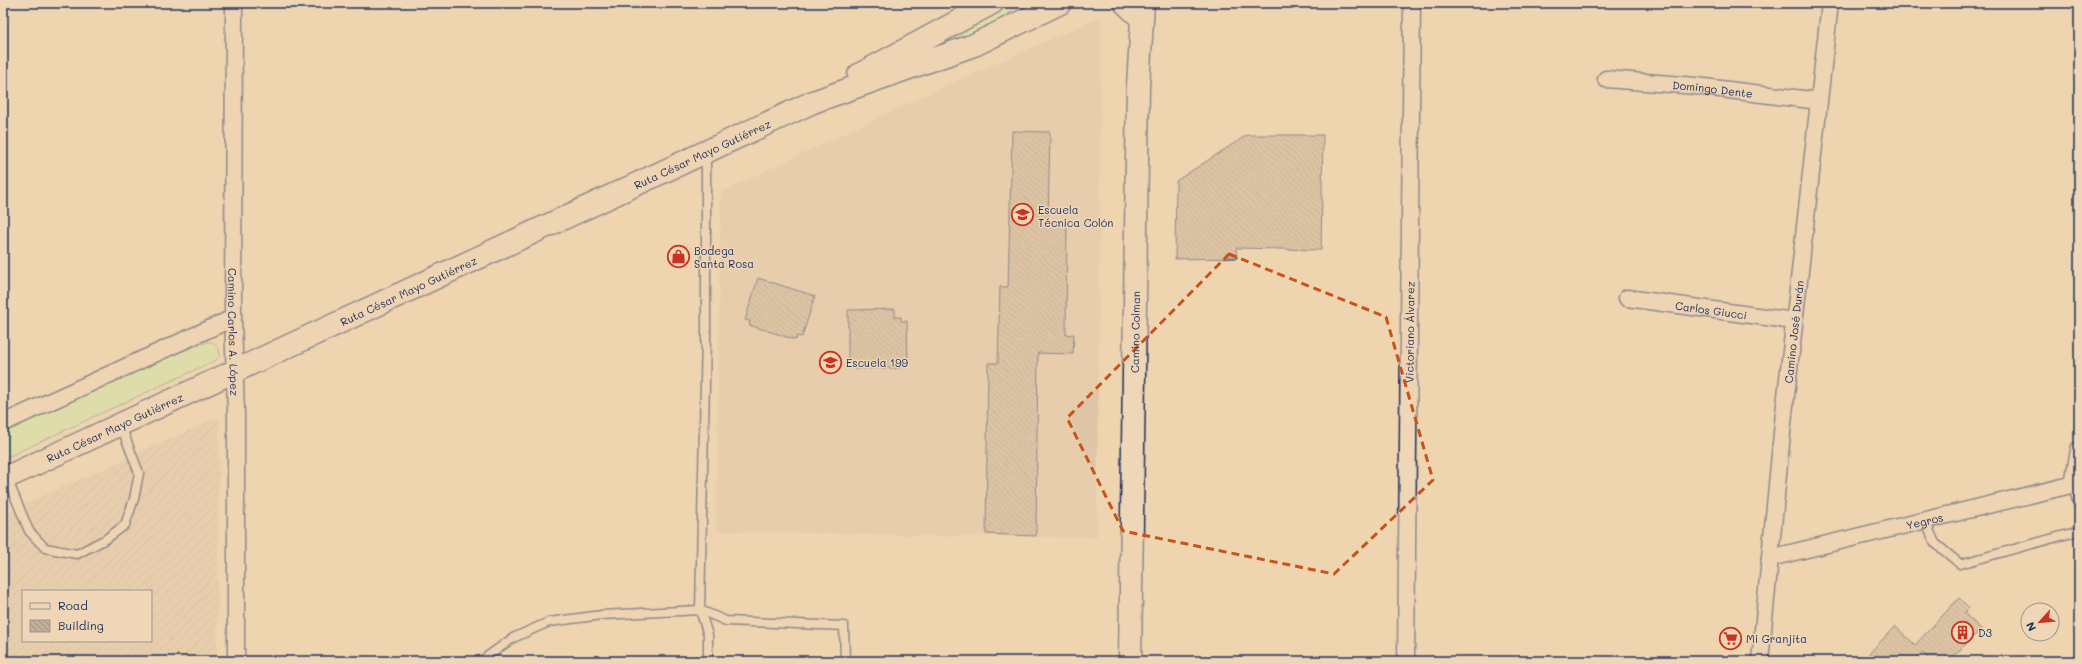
<svg xmlns="http://www.w3.org/2000/svg" width="2082" height="664" font-family="Mali,sans-serif">
	<style>
		.built { fill: #dec6a7 }
		.industrial { fill: url(#industrial-furrows); fill-rule: evenodd }
		.grass { fill: #cbe79e; stroke: #738b7e }
		.building { fill: url(#building-back-hatch); stroke: #1b2f5e }
		.lines { fill: none; stroke-linecap: round; stroke-linejoin: round }
		.lane-casing { stroke: #1b2f5e; stroke-width: 11 }
		.street-casing { stroke: #1b2f5e; stroke-width: 19 }
		.secondary-casing { stroke: #1b2f5e; stroke-width: 25 }
		.lane { stroke: #eed6b6; stroke-width: 8 }
		.street { stroke: #eed6b6; stroke-width: 16 }
		.secondary { stroke: #eed6b6; stroke-width: 22 }
		.marked { fill: none; stroke: #c95318; stroke-width: 3; stroke-dasharray: 8 5; stroke-linejoin: round }
		.labels { text-anchor: middle; dominant-baseline: central; stroke-width: 3; stroke-linejoin: round; paint-order: stroke }
		.street-label { font-size: 11px; fill: #1b2f5e; stroke: #eed6b6 }
		.poi-label { font-size: 11px; fill: #1b2f5e; stroke: #eed6b6; text-anchor: start }
	</style>
	<defs>
		<pattern id="industrial-furrows" width="10" height="10" patternUnits="userSpaceOnUse"><rect width="10" height="10" fill="#dec6a7"/><path d="M-1 1l2-2M0 10L10 0M9 11l2-2" fill="none" stroke="#beaa92"/></pattern>
		<pattern id="building-back-hatch" width="6" height="6" patternUnits="userSpaceOnUse"><rect width="6" height="6" fill="#c5af94"/><path d="M-1 5l2 2M0 0l6 6M5-1l2 2" fill="none" stroke="#9f8f7c"/></pattern>
	</defs>
	<rect width="100%" height="100%" fill="#efd4b0"/>
	<filter id="ink" filterUnits="userSpaceOnUse"><feTurbulence type="fractalNoise" baseFrequency=".025" numOctaves="2"/><feDisplacementMap in="SourceGraphic" scale="8" xChannelSelector="R" yChannelSelector="G"/><feConvolveMatrix kernelMatrix="1 2 1 2 8 2 1 2 1" color-interpolation-filters="sRGB"/></filter>
	<g filter="url(#ink)">
		<polygon class="built" points="1101,17 1097,537 942,536 716,531 721,192 947,85"/>
		<path class="industrial" d="M219,417L217,661H3V517L8,512ZM23,591H151V641H23Z"/>
		<g class="grass">
			<path d="M1009,3H1022C993,27 969,36 933,47L977,19Z"/>
			<polygon points="207,342 213,342 219,349 220,356 216,360 3,459 3,431 166,357"/>
		</g>
		<g class="building">
			<polygon points="1012,131 1050,132 1048,222 1067,222 1066,335 1074,334 1073,354 1038,353 1036,536 986,534 988,363 998,363 1000,287 1008,287"/>
			<polygon points="1247,135 1323,135 1321,250 1236,248 1237,258 1175,259 1176,181"/>
			<polygon points="758,278 815,296 802,337 797,336 796,340 749,325 750,321 745,320"/>
			<polygon points="895,309 895,317 901,317 901,321 907,321 908,363 900,363 900,368 854,369 854,365 848,365 848,310"/>
			<polygon points="1959,598 1969,608 1964,613 1981,629 1949,661 1931,661 1922,652 1914,661 1862,661 1895,626 1915,645"/>
		</g>
		<g class="lines">
			<defs>
				<g id="lane">
					<polyline points="706,155 706,337 700,610 708,635 708,661"/>
					<polyline points="7,478 29,531 45,548 77,554 106,539 125,525 134,499 139,473 121,426"/>
					<polyline points="2073,484 2079,508"/>
					<polyline points="1925,521 1935,543 1960,564 2079,531"/>
					<polyline points="481,661 513,638 549,622 602,615 700,610 726,621 844,626 845,661"/>
				</g>
				<g id="street">
					<path id="s1" d="M234,3L233,318L236,413V661"/>
					<path id="s2" d="M1606,79L1696,86L1819,101"/>
					<path id="s3" d="M1627,298L1794,321"/>
					<polyline points="3,423 233,318"/>
					<polyline points="2073,484 2079,450"/>
					<path id="s4" d="M1770,558L2079,483"/>
					<path id="s5" d="M1406,661L1412,3"/>
					<path id="s6" d="M1760,661L1783,423L1830,3"/>
				</g>
				<g id="secondary">
					<polyline points="1125,3 1142,19"/>
					<polyline points="859,75 992,3"/>
					<path id="s7" d="M3,479L813,102L974,45L1060,3"/>
					<path id="s8" d="M1130,661L1138,86L1143,3"/>
				</g>
			</defs>
			<use href="#lane" class="lane-casing"/>
			<use href="#street" class="street-casing"/>
			<use href="#secondary" class="secondary-casing"/>
			<use href="#lane" class="lane"/>
			<use href="#street" class="street"/>
			<use href="#secondary" class="secondary"/>
		</g>
	</g>
	<path d="M0 0H2082V664H0ZM1229,254L1386,317L1433,480L1334,574L1123,531L1067,418Z" fill="#efd4b0" fill-opacity=".55" fill-rule="evenodd"/>
	<path class="marked" d="M1229,254L1386,317L1433,480L1334,574L1123,531L1067,418Z"/>
	<defs>
		<symbol id="school-ring" viewBox="-11 -11 22 22"><circle r="9.5" fill="#eed6b6" stroke="#c8321e" stroke-width="1.5"/><path d="M0-5L7-2L0 1L-7-2ZM-4 1L0 2.5L4 1V4Q0 6-4 4Z" fill="#c8321e"/></symbol>
		<symbol id="shop-ring" viewBox="-11 -11 22 22"><circle r="9.5" fill="#eed6b6" stroke="#c8321e" stroke-width="1.5"/><path d="M-5-2.5h2.3a2.7 3.5 0 0 1 5.4 0H5L5.5 6h-11ZM-1.5-2.5h3a1.5 2.3 0 0 0-3 0Z" fill="#c8321e"/></symbol>
		<symbol id="building-ring" viewBox="-11 -11 22 22"><circle r="9.5" fill="#eed6b6" stroke="#c8321e" stroke-width="1.5"/><path d="M-4-6H4V6H1V3H-1V6H-4ZM-2.5-4.3h1.7v1.8h-1.7ZM.8-4.3h1.7v1.8H.8ZM-2.5-1h1.7V.8h-1.7ZM.8-1h1.7V.8H.8Z" fill="#c8321e"/></symbol>
		<symbol id="supermarket-ring" viewBox="-11 -11 22 22"><circle r="9.5" fill="#eed6b6" stroke="#c8321e" stroke-width="1.5"/><path d="M-6-5.5h2.5l.6 2H6L4.5 2H-2.5L-4.4-4H-6ZM-1.5 3.2a1.3 1.3 0 1 0 .1 0ZM3 3.2a1.3 1.3 0 1 0 .1 0Z" fill="#c8321e"/></symbol>
	</defs>
	<g fill-rule="evenodd">
		<use href="#school-ring" x="1010" y="202" width="25" height="25"/>
		<use href="#shop-ring" x="666" y="244" width="25" height="25"/>
		<use href="#school-ring" x="818" y="350" width="25" height="25"/>
		<use href="#building-ring" x="1950" y="620" width="25" height="25"/>
		<use href="#supermarket-ring" x="1718" y="626" width="25" height="25"/>
	</g>
	<g class="labels">
		<g class="street-label">
			<text stroke="none"><textPath href="#s2" startOffset="107">Domingo Dente</textPath></text>
			<text stroke="none"><textPath href="#s7" startOffset="771">Ruta César Mayo Gutiérrez</textPath></text>
			<text stroke="none"><textPath href="#s7" startOffset="447">Ruta César Mayo Gutiérrez</textPath></text>
			<text stroke="none"><textPath href="#s3" startOffset="85">Carlos Giucci</textPath></text>
			<text stroke="none"><textPath href="#s1" startOffset="329">Camino Carlos A. López</textPath></text>
			<text stroke="none"><textPath href="#s8" startOffset="329">Camino Colman</textPath></text>
			<text stroke="none"><textPath href="#s5" startOffset="329">Victoriano Álvarez</textPath></text>
			<text stroke="none"><textPath href="#s6" startOffset="331">Camino José Durán</textPath></text>
			<text stroke="none"><textPath href="#s7" startOffset="123">Ruta César Mayo Gutiérrez</textPath></text>
			<text stroke="none"><textPath href="#s4" startOffset="159">Yegros</textPath></text>
		</g>
		<g class="poi-label">
			<text x="1038" y="209">Escuela<tspan x="1038" dy="13">Técnica Colón</tspan></text>
			<text x="694" y="250">Bodega<tspan x="694" dy="13">Santa Rosa</tspan></text>
			<text x="846" y="362">Escuela 199</text>
			<text x="1978" y="632">D3</text>
			<text x="1746" y="638">Mi Granjita</text>
		</g>
	</g>
	<rect width="2082" height="664" fill="none" stroke="#eed6b6" stroke-width="16"/>
	<rect x="8" y="8" width="2066" height="648" fill="none" stroke="#1b2f5e" stroke-width="1.5" filter="url(#ink)"/>
	<rect x="22" y="590" width="130" height="52" fill="#eed6b6" stroke="#9a9393"/>
	<rect x="30" y="603" width="20" height="6" fill="#eed6b6" stroke="#9a9393"/>
	<text x="58" y="610" font-size="12" fill="#1b2f5e">Road</text>
	<rect x="30" y="620" width="20" height="12" fill="url(#building-back-hatch)" stroke="#9a9393"/>
	<text x="58" y="630" font-size="12" fill="#1b2f5e">Building</text>
	<g transform="translate(2040 622) rotate(243)"><circle r="19" fill="#eed6b6" stroke="#9a9393"/>
	<path d="M0-3L7 15L0 10L-7 15Z" fill="#c8321e"/>
	<text y="-6" font-size="11" font-weight="bold" text-anchor="middle" fill="#1b2f5e">N</text>
	</g>
</svg>
